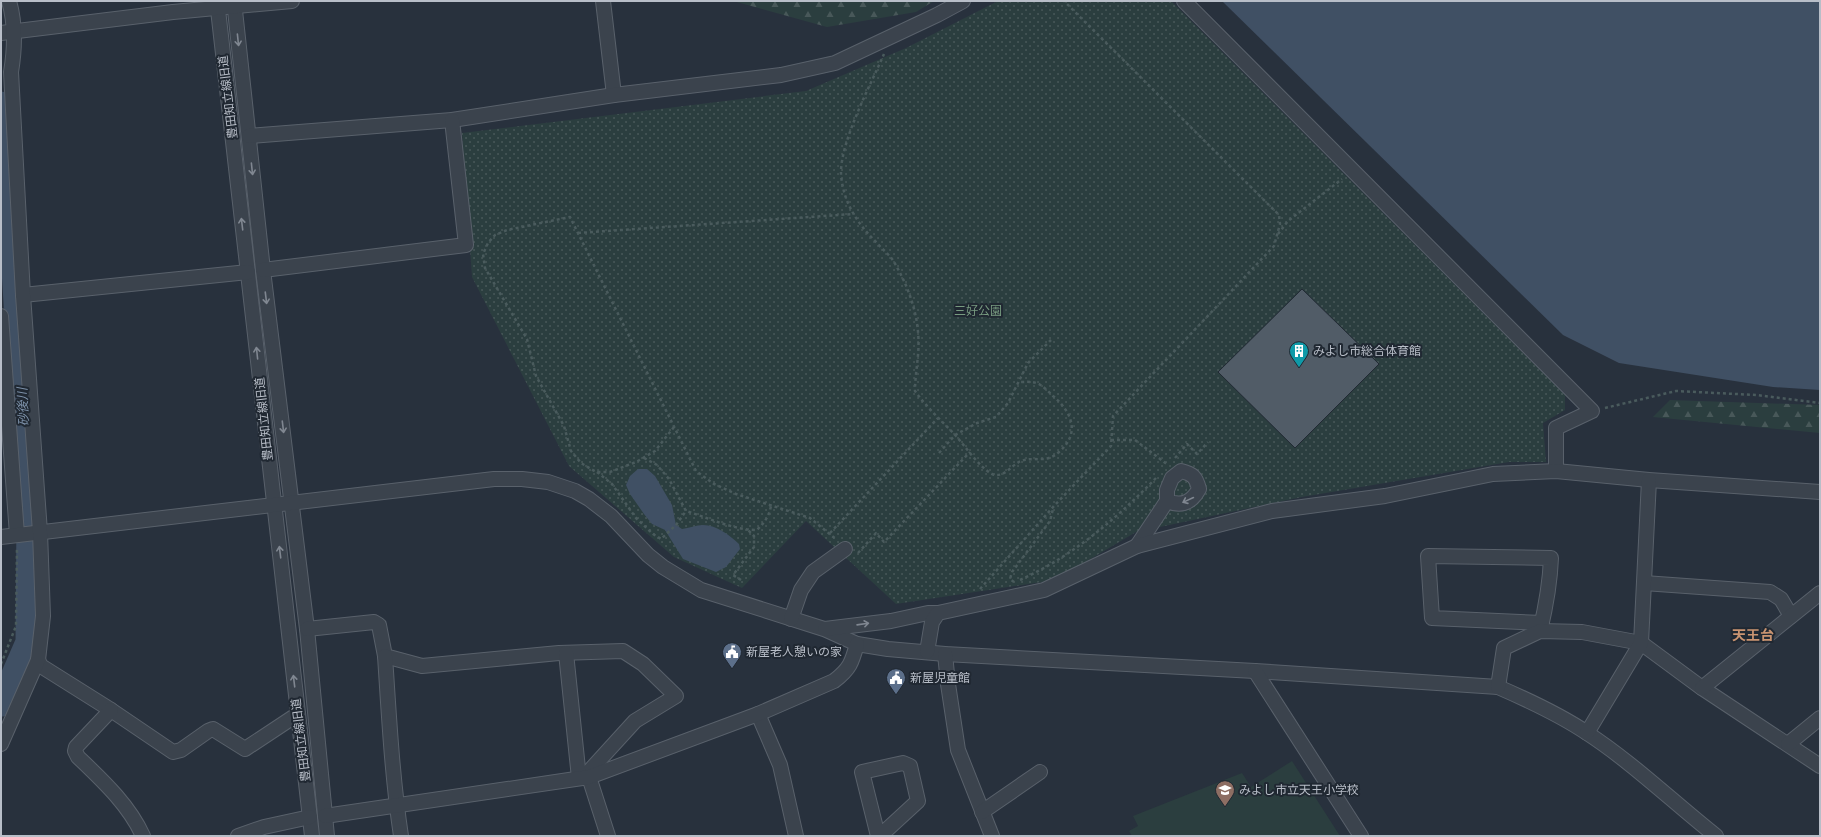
<svg xmlns="http://www.w3.org/2000/svg" width="1821" height="837" font-family="'Space Grotesk','Noto Sans JP',sans-serif">
	<style>
		.grass { fill: #2b3e3f }
		.forest { fill: url(#forest-firs) }
		.park { fill: url(#park-dots) }
		.water { fill: #405064 }
		.lines { fill: none; stroke-linecap: round; stroke-linejoin: round }
		.river { stroke: #405064; stroke-width: 25 }
		.building { fill: #515c67; stroke: #222a34 }
		.minor-casing { stroke: #59616b; stroke-width: 16 }
		.path { stroke: #4a5b5d; stroke-width: 2.5; stroke-dasharray: 3 3; stroke-linecap: butt }
		.minor { stroke: #3b434d; stroke-width: 14 }
		.oneway { stroke: #808791 }
		.labels { text-anchor: middle; dominant-baseline: central; stroke-width: 4; stroke-linejoin: round; paint-order: stroke }
		.street-label { font-size: 12px; fill: #b8bec8; stroke: #202832 }
		.park-label { font-size: 12px; fill: #789b80; stroke: #202832 }
		.poi-label { font-size: 12px; fill: #b8bec8; stroke: #202832; text-anchor: start }
		.water-label { font-size: 13px; font-style: italic; fill: #7c90a8; stroke: #202832 }
		.quarter-label { font-size: 14px; font-weight: bold; fill: #ca9471; stroke: #202832 }
	</style>
	<defs>
		<pattern id="forest-firs" width="22" height="20" patternUnits="userSpaceOnUse"><rect width="22" height="20" fill="#2b3e3f"/><path d="M5 1l3.5 6h-7zM16 11l3.5 6h-7z" fill="#485859"/></pattern>
		<pattern id="park-dots" width="8" height="8" patternUnits="userSpaceOnUse"><rect width="8" height="8" fill="#2b3e3f"/><path d="M2 2h.1M6 6h.1" fill="none" stroke="#485859" stroke-width="1.8" stroke-linecap="round"/></pattern>
	</defs>
	<rect width="100%" height="100%" fill="#28313d"/>
	<polygon class="grass" points="1292,761 1340,836 1132,836 1129,831 1138,826 1133,816 1242,773 1251,787"/>
	<g class="forest">
		<polygon points="733,1 934,1 916,12 827,27"/>
		<polygon points="1670,400 1820,405 1820,433 1653,417"/>
	</g>
	<polygon class="park" points="998,1 1171,1 1565,395 1565,410 1543,423 1546,462 1509,462 1302,497 1136,532 1055,580 896,604 806,521 742,588 674,557 569,466 472,277 462,133 806,91 906,48"/>
	<g class="water">
		<polygon points="1222,1 1820,1 1820,390 1773,387 1619,363 1563,335"/>
		<path d="M638,469H647L655,476L672,505L676,525L682,529C689,528 696,525 703,525C717,525 729,535 739,544L740,549L726,567L716,572L683,559L665,530L652,524L644,514L630,494L626,485L630,476Z"/>
	</g>
	<g class="lines">
		<polyline class="river" points="1,104 8,172 29,515 28,642 1,704"/>
	</g>
	<polygon class="building" points="1302,289 1379,364 1295,448 1218,372"/>
	<g class="lines">
		<defs>
			<g id="minor">
				<polyline points="217,1 312,836"/>
				<polyline points="234,1 263,270 307,629 327,836"/>
				<polyline points="603,1 614,95"/>
				<polyline points="1184,1 1592,411 1556,428 1556,471"/>
				<polyline points="1,33 173,12 292,1"/>
				<polyline points="249,136 452,120 614,95 781,75 835,63 937,15 963,1"/>
				<polyline points="263,270 466,245 452,120"/>
				<polyline points="23,295 248,272"/>
				<polyline points="1,316 17,535"/>
				<path d="M1,537L494,479H522L548,482L575,491L589,499L611,516L648,555L663,567L701,590L824,629L857,644L888,649L945,654L1255,671L1498,687C1528,700 1559,714 1587,733C1633,763 1673,802 1716,836"/>
				<path d="M1137,546L1167,501V490L1172,478L1181,471C1193,474 1196,477 1199,489C1192,502 1182,507 1167,501"/>
				<polyline points="1644,583 1770,592 1781,599 1791,616"/>
				<polyline points="791,619 801,590 813,572 845,549"/>
				<polyline points="307,629 374,622 379,625 385,656 422,666 559,653 623,651 643,664 676,696 635,721 583,778"/>
				<polyline points="825,629 891,621 928,613 938,613"/>
				<path d="M1540,631C1546,606 1550,584 1551,558L1428,556L1432,618L1542,623"/>
				<polyline points="927,652 932,622 938,613 1044,590 1137,546 1272,511 1385,496 1493,474 1556,471 1649,480 1820,492"/>
				<polyline points="566,653 579,778"/>
				<polyline points="945,654 948,684 958,750 992,836"/>
				<path d="M385,656C389,716 392,776 401,836"/>
				<polyline points="38,660 41,666 111,710 173,752 181,750 208,731 213,729 245,749 298,714"/>
				<polyline points="1255,671 1361,836"/>
				<polyline points="1498,687 1504,648 1540,631 1582,632 1641,643 1702,688 1820,766"/>
				<polyline points="1702,688 1820,593"/>
				<path d="M111,710L76,747L75,751L78,757C103,781 129,805 143,836"/>
				<polyline points="758,714 780,765 796,836"/>
				<polyline points="1587,733 1641,643 1649,480"/>
				<path d="M1,744L38,660L43,616L40,532L23,295L11,72C15,48 16,25 9,1"/>
				<polyline points="1788,744 1820,718"/>
				<polyline points="589,777 608,836"/>
				<polyline points="982,812 1040,772"/>
				<path d="M325,816L589,777L758,714L834,681C850,669 852,662 857,644"/>
				<polyline points="238,836 264,827 310,817"/>
				<polyline points="878,836 862,772 903,763 910,766 918,801 880,836"/>
			</g>
		</defs>
		<use href="#minor" class="minor-casing"/>
		<g class="path">
			<path d="M884,54C871,84 840,142 841,174C843,202 857,223 876,242C882,249 890,255 894,262C911,291 921,322 918,355C917,367 915,379 915,391C927,408 942,421 956,436C965,446 980,468 992,474C1004,479 1011,465 1021,461C1035,456 1046,464 1059,452C1080,434 1073,413 1053,396C1049,392 1044,387 1039,384C1032,381 1026,382 1018,382"/>
			<polyline points="578,233 853,214"/>
			<polyline points="1278,234 1288,221 1342,179"/>
			<polyline points="1605,408 1676,391 1756,395 1820,403"/>
			<polyline points="674,427 655,451 636,462 610,472 596,472 581,463 571,451 564,426 536,376 527,339 485,268 483,254 488,243 495,235 507,230 570,217 696,471 714,484 736,494 810,518 837,540"/>
			<polyline points="1111,440 1135,440 1168,465"/>
			<polyline points="939,453 955,435 977,423 996,417 1008,403 1028,363 1051,340"/>
			<path d="M644,458L657,465L669,479L686,511C709,518 733,530 757,530C765,522 769,516 771,506"/>
			<polyline points="1175,458 1187,444 1197,454 1208,442"/>
			<polyline points="597,472 612,484 636,518 653,534 661,539 676,525 686,511"/>
			<polyline points="830,533 938,418"/>
			<polyline points="858,553 876,533 884,542 970,452"/>
			<polyline points="741,580 733,575 754,547 754,536 748,530"/>
			<path d="M1020,580C1073,556 1116,519 1156,478"/>
			<polyline points="1014,582 1010,579 1012,572 1050,521 1053,509"/>
			<polyline points="980,589 1054,506 1111,446 1113,416 1274,246 1280,224 1279,215 1064,1"/>
			<polyline points="1,664 16,626 17,547"/>
		</g>
		<use href="#minor" class="minor"/>
	</g>
	<defs><path id="oneway-shaft" d="M-6 0H5M1.5-3L5.5 0L1.5 3" fill="none" stroke-width="1.6" stroke-linecap="round" stroke-linejoin="round"/></defs>
	<g class="oneway">
		<use href="#oneway-shaft" transform="translate(238 40) rotate(84)"/>
		<use href="#oneway-shaft" transform="translate(252 169) rotate(84)"/>
		<use href="#oneway-shaft" transform="translate(242 224) rotate(-97)"/>
		<use href="#oneway-shaft" transform="translate(266 298) rotate(83)"/>
		<use href="#oneway-shaft" transform="translate(257 353) rotate(-96)"/>
		<use href="#oneway-shaft" transform="translate(283 427) rotate(83)"/>
		<use href="#oneway-shaft" transform="translate(1188 500) rotate(155)"/>
		<use href="#oneway-shaft" transform="translate(280 552) rotate(-97)"/>
		<use href="#oneway-shaft" transform="translate(863 624) rotate(-8)"/>
		<use href="#oneway-shaft" transform="translate(294 681) rotate(-97)"/>
	</g>
	<defs>
		<symbol id="building-pin" viewBox="-11 -11 22 30"><path d="M0 17L-7.5 6A9.5 9.5 0 1 1 7.5 6Z" fill="#0f9aa8" stroke="#202832"/><path d="M-4-6H4V6H1V3H-1V6H-4ZM-2.5-4.3h1.7v1.8h-1.7ZM.8-4.3h1.7v1.8H.8ZM-2.5-1h1.7V.8h-1.7ZM.8-1h1.7V.8H.8Z" fill="#fff"/></symbol>
		<symbol id="civic-pin" viewBox="-11 -11 22 30"><path d="M0 17L-7.5 6A9.5 9.5 0 1 1 7.5 6Z" fill="#5c6f8a" stroke="#202832"/><path d="M-.6-6.5H3V-4.5H.6V-3L4-1V1h2V6H-6V1h2V-1L-.6-3ZM-1.2 2.5V6h2.4V2.5Z" fill="#fff"/></symbol>
		<symbol id="school-pin" viewBox="-11 -11 22 30"><path d="M0 17L-7.5 6A9.5 9.5 0 1 1 7.5 6Z" fill="#8d6e63" stroke="#202832"/><path d="M0-5L7-2L0 1L-7-2ZM-4 1L0 2.5L4 1V4Q0 6-4 4Z" fill="#fff"/></symbol>
	</defs>
	<g fill-rule="evenodd">
		<use href="#building-pin" x="1288" y="340" width="22" height="30"/>
		<use href="#civic-pin" x="721" y="641" width="22" height="30"/>
		<use href="#civic-pin" x="885" y="667" width="22" height="30"/>
		<use href="#school-pin" x="1214" y="779" width="22" height="30"/>
	</g>
	<g class="labels">
		<g class="street-label">
			<text transform="translate(228 97) rotate(-97)">豊田知立線旧道</text>
			<text transform="translate(264 419) rotate(-96)">豊田知立線旧道</text>
			<text transform="translate(301 740) rotate(-97)">豊田知立線旧道</text>
		</g>
		<g class="park-label">
			<text x="978" y="311">三好公園</text>
		</g>
		<g class="poi-label">
			<text x="1313" y="351">みよし市総合体育館</text>
			<text x="746" y="652">新屋老人憩いの家</text>
			<text x="910" y="678">新屋児童館</text>
			<text x="1239" y="790">みよし市立天王小学校</text>
		</g>
		<g class="water-label">
			<text transform="translate(23 407) rotate(-93)">砂後川</text>
		</g>
		<g class="quarter-label">
			<text x="1753" y="635">天王台</text>
		</g>
	</g>
	<rect width="1821" height="837" fill="none" stroke="#b8bec8" stroke-width="4"/>
</svg>
